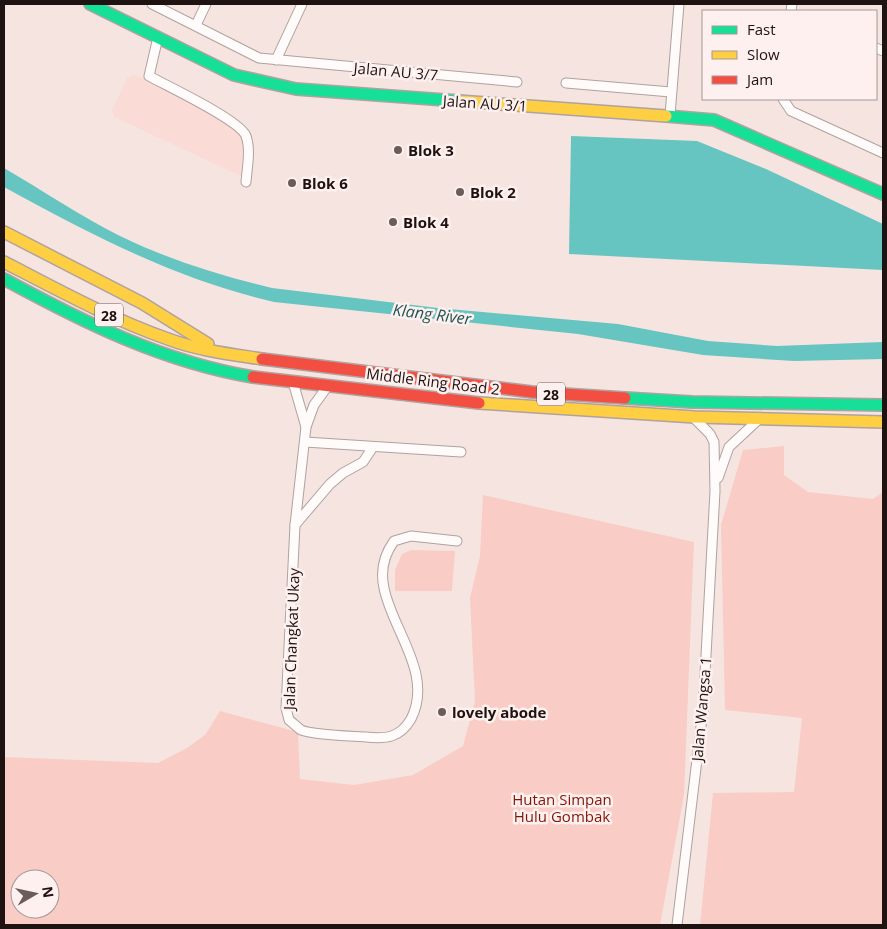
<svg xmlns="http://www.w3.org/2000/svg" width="887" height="929" font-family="'Open Sans',sans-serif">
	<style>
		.built { fill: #fadbd5 }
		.green { fill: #f9cdc5; fill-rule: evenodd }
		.water { fill: #66c4c1 }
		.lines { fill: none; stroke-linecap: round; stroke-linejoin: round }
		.street-casing { stroke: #afa29f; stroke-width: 11 }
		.fast-casing { stroke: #afa29f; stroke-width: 14 }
		.slow-casing { stroke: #afa29f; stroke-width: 14 }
		.jam-casing { stroke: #afa29f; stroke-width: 14 }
		.street { stroke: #fefbfa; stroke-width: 9 }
		.fast { stroke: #16e098; stroke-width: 11 }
		.slow { stroke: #ffcf43; stroke-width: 11 }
		.jam { stroke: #f24e42; stroke-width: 11 }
		.poi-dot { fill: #6a5c59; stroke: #fef0ee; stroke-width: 2 }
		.labels { text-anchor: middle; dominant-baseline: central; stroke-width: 5; stroke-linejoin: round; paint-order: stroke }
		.shield { fill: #fef0ee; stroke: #615553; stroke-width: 1 }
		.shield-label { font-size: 14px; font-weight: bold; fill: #1e1311 }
		.street-label { font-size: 15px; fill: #1e1311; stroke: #fef0ee }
		.poi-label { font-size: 15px; font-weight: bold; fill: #1e1311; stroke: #fef0ee; text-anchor: start }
		.park-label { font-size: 15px; fill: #821708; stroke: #fef0ee }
		.water-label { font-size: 16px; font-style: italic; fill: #1d5554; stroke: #fef0ee }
	</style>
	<rect width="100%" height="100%" fill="#f6e4e0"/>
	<polygon class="built" points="133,75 152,81 233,126 242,137 243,177 114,117 112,111 127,78"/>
	<g class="green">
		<polygon points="784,446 784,475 808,492 873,499 883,492 883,925 700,925 713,793 794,792 802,718 725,710 721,525 743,450"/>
		<path d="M483,495L694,542L684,795L660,925H4V757L158,763L187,748L205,735L220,711L298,732L300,779L354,785L413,775L463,746L475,701L470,598L480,556ZM20,879H50V909H20Z"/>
		<polygon points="411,550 455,551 452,591 395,591 395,570 402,554"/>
	</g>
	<g class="water">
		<polygon points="571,136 697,141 766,169 883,224 883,270 569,254"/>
		<path d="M4,168C42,190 80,216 120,236C167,259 221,276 272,288L438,308L618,324L708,341L777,346L883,342V359L794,361L703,355L578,334L274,302C173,278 94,236 4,187Z"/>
	</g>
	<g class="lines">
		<defs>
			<g id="street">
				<polyline points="152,4 259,58 517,82"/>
				<polyline points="791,11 792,4"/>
				<polyline points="196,25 206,4"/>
				<path d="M158,37L149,76C167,86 240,120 246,136C251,150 247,168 246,182"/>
				<polyline points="876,48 883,51"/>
				<polyline points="276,60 302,4"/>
				<polyline points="566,83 671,92"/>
				<polyline points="783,99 791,111 883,153"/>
				<polyline points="670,115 679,4"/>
				<polyline points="293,382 306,427"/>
				<path d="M327,387L314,405L306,427L295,525L286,708L289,720C293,723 297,727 301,730C312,735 352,736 366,737C386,739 400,738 411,719C434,674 392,630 384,588C380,570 384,555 394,541L411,536L457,541"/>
				<polyline points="305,442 461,452"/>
				<polyline points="718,478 729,447 757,421"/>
				<polyline points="295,525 330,484 343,473 363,462 373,447"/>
				<polyline points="677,925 703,710 715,491 714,442 710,434 694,418"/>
			</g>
			<g id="fast">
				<polyline points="90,4 234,75 296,89 459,101"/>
				<polyline points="666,116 714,120 883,194"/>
				<path d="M4,279C83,322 163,362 253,377"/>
				<polyline points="625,398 692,402 883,405"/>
			</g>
			<g id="slow">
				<polyline points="459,101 666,116"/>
				<polyline points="4,232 142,303 208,344"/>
				<path d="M4,262C58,290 111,319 168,339C197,350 230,354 262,359"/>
				<polyline points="479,403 695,417 883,422"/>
			</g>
			<g id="jam">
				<polyline points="262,359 532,392 625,398"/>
				<polyline points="253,377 479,403"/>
			</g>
		</defs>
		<use href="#street" class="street-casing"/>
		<use href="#fast" class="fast-casing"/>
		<use href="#slow" class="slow-casing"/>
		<use href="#jam" class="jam-casing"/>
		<use href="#street" class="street"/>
		<use href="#fast" class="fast"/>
		<use href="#slow" class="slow"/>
		<use href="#jam" class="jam"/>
	</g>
	<g class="poi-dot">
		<circle cx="398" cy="150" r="5"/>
		<circle cx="292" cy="183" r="5"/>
		<circle cx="460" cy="192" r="5"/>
		<circle cx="393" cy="222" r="5"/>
		<circle cx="442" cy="712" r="5"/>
	</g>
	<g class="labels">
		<g class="shield">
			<rect x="95" y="303.5" width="28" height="23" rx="4"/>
			<rect x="537" y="382.5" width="28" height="23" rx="4"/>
		</g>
		<g class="shield-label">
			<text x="109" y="315">28</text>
			<text x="551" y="394">28</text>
		</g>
		<g class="street-label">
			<text transform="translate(396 71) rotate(5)">Jalan AU 3/7</text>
			<text transform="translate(485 103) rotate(4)">Jalan AU 3/1</text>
			<text transform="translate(433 381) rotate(7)">Middle Ring Road 2</text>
			<text transform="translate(291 639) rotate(-88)">Jalan Changkat Ukay</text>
			<text transform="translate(701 709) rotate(-85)">Jalan Wangsa 1</text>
		</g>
		<g class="poi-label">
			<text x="408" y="150">Blok 3</text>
			<text x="302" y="183">Blok 6</text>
			<text x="470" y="192">Blok 2</text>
			<text x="403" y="222">Blok 4</text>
			<text x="452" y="712">lovely abode</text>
		</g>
		<g class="park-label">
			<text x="562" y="799">Hutan Simpan<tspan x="562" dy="17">Hulu Gombak</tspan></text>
		</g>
		<g class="water-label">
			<text transform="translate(432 314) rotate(7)">Klang River</text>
		</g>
	</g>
	<rect width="887" height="929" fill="none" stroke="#1e1311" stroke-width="10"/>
	<rect x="702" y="10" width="175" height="90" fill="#fef0ee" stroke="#a49896"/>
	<rect x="712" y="26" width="25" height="8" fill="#16e098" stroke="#a49896"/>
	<text x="747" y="35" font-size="15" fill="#1e1311">Fast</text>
	<rect x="712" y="51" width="25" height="8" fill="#ffcf43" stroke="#a49896"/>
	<text x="747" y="60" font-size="15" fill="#1e1311">Slow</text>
	<rect x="712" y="76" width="25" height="8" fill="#f24e42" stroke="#a49896"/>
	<text x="747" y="85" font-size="15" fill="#1e1311">Jam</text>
	<g transform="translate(35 894) rotate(81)"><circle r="24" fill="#fef0ee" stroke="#a49896"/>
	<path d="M0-4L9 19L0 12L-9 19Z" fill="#6a5c59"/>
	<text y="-8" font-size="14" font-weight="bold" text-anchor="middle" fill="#1e1311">N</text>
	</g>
</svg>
